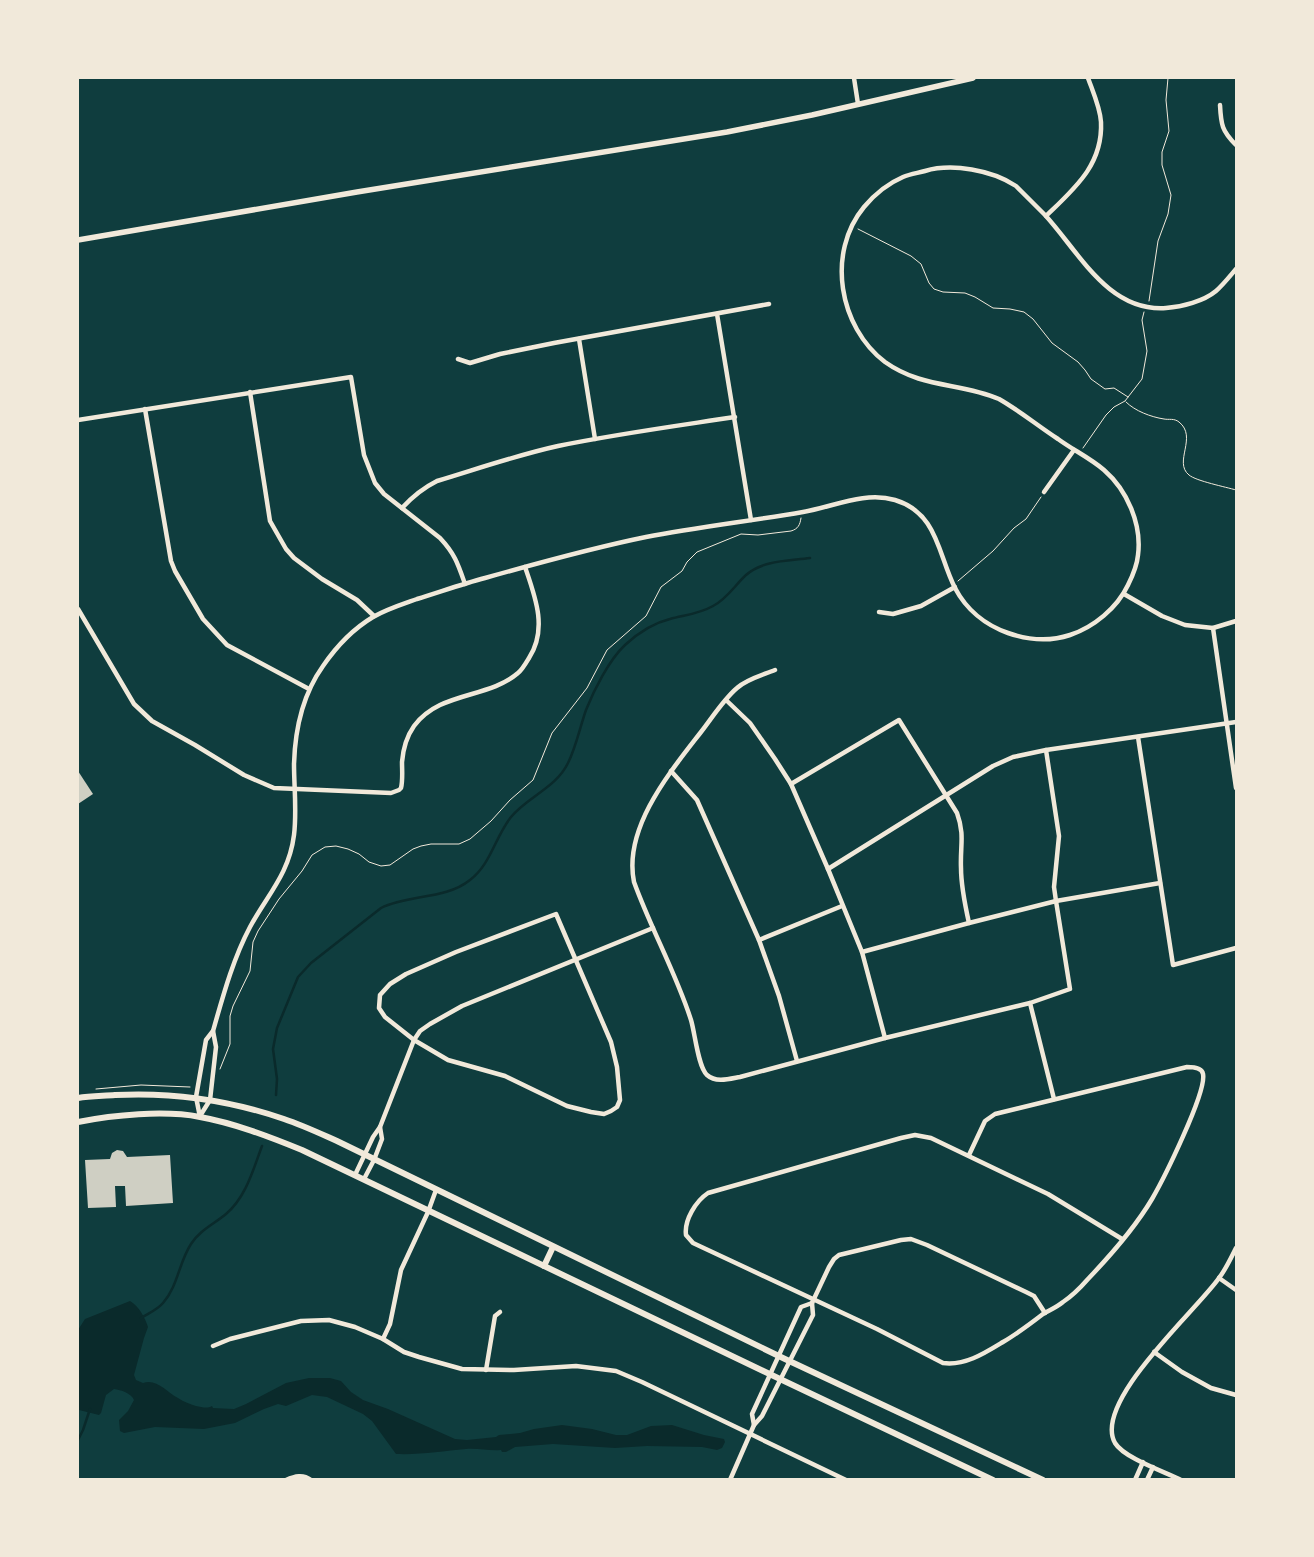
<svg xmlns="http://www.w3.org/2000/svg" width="1314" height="1557" font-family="'Fira Sans Condensed',sans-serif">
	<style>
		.water { fill: #0a2a2b }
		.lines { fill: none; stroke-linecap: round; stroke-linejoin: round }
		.stream { stroke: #0a2a2b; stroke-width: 2.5 }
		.building { fill: #cfcfc3 }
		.path { stroke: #f1e9da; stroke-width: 1 }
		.minor { stroke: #f1e9da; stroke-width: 4.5 }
		.tertiary { stroke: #f1e9da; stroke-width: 5.5 }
		.secondary { stroke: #f1e9da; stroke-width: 6 }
	</style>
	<rect width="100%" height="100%" fill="#0f3d3e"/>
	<path class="water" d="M130,1301C139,1306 145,1318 148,1327L144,1338L134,1375L136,1380L143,1383C156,1378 167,1392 178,1398C184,1402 190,1404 196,1406C202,1407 207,1409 212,1406L213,1408L234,1409L246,1404L286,1383L309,1378H330L341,1381L351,1392L363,1400L388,1409L455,1439L467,1440L496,1437L499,1435L520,1433L534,1429L562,1425L592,1429L616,1435H627L651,1426L672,1425L704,1435L724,1439L725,1442L722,1448L717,1450L702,1447L647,1446L615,1448L553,1444L515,1447L506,1452H502L501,1450C489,1451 478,1448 466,1449C443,1451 420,1455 396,1454L372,1421L363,1414L327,1397L312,1395L286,1406L278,1404L264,1409L235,1423L204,1429L155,1427L124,1433L120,1431L119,1420L128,1411L134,1400C131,1393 121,1390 114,1389L106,1395L101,1413L99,1415L79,1410L78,1399V1330L85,1319Z"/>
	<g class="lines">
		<g class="stream">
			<path d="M276,1095L277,1079L273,1049L277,1028L298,977L311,963L381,908C409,894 445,900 470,880C491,864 495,837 511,817C527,797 556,788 568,763C576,747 580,727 586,710C594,690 609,660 625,645C637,634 653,623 670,619C685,615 699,614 713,606C727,599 735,585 746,575C763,560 789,561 810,558"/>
			<path d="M141,1318C149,1313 157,1310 163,1303C178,1286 179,1262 191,1244C200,1230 214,1224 226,1214C246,1197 253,1170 262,1146"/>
			<polyline points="78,1440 83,1430 90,1409"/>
		</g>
	</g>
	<g class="building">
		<polygon points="78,771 93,794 78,804"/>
		<polygon points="117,1150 123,1151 127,1157 170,1155 173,1203 126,1206 125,1186 115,1186 116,1207 88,1208 85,1160 110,1159 112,1153"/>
	</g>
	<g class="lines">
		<g class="path">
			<polyline points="858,229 911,256 921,264 929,283 934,289 943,292 965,293 975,297 993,308 1010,309 1024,312 1033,319 1052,343 1078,362 1085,370 1091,379 1105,389 1114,388 1128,397"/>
			<polyline points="1149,301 1158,241 1168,214 1171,195 1162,165 1162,152 1169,131 1166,100 1168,78"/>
			<path d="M1126,402C1135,411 1151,417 1164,419C1169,420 1174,418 1179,422C1198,437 1173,462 1189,475C1196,481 1226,487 1236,490"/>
			<polyline points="1083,448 1106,415 1114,407 1125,401 1142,379 1147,351 1142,320 1144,312"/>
			<polyline points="958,581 993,551 1014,528 1026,519 1041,497"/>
			<path d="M220,1069L230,1044V1016L233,1006L250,971L253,942L258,931L279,899L302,871L312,855L325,847L336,846L348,849L359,854L369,862L381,866L390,865L413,849L421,846L431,844H459L470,839L491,821L510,800L533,780L552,733L587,688L607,650L646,616L661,587L682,571L687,562L697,552L741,534L758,535L791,531C798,529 800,525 801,518"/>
			<polyline points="96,1089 141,1085 190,1087"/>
		</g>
		<g class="minor">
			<polyline points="854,78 858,104"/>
			<path d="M1220,105C1221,125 1222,131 1236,145"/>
			<path d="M1046,216C1074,189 1103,165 1101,122C1100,107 1093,92 1088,78"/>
			<polyline points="717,314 751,520"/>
			<polyline points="579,339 595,439"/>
			<polyline points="458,359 470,363 500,354 554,343 769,304"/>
			<polyline points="250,392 270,521 286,549 294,558 322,579 357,600 374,616"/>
			<polyline points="145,409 171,561 175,571 203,619 227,645 309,689"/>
			<path d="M78,420L351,377L364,455L375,483L384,494L440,538C455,554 458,564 465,584"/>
			<polyline points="1044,492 1074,450"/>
			<path d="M402,508C413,496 423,488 437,481C477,469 517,455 558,446C616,434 676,426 735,417"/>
			<polyline points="1124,594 1162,616 1185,625 1213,628 1236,621"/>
			<path d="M78,609L134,704L152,721L195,745L244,775L274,788L391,793L399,790L401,788C403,780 402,770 402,762C403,750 407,736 414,726C440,691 488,699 518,673C522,670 526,663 529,658C548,629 535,596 525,567"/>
			<polyline points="879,612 893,614 921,606 955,587"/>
			<polyline points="1213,628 1236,788"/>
			<path d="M775,670C763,675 747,679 737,688C723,700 712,718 701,732C670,772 623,828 634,882C651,929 676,973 691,1020C695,1033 698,1067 707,1075C716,1083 729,1079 740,1077L885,1038L1030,1003L1070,989L1056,901L1054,887L1059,836L1046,750"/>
			<polyline points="726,700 750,723 775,759 791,784 828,869 862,952 885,1038"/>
			<polyline points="1138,737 1173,965 1236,948"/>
			<polyline points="671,771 697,800 759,940 779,996 797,1061"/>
			<path d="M791,784L899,720L957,813C965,835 960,846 961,868C961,886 965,905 969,923"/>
			<polyline points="828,869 993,766 1013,757 1046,750 1236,722"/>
			<polygon points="556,914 611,1042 617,1067 620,1100 617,1107 611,1111 604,1114 591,1112 567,1106 505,1076 448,1060 414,1040 385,1017 379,1008 380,995 390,984 406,974 456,952"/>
			<polyline points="759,940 842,906"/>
			<polyline points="862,952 969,923 1056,901 1160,883"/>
			<polyline points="1030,1003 1054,1099"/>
			<polyline points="200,1116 210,1100 216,1047 213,1031"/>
			<path d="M200,1117L196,1097L206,1040L213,1031C223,996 233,959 250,927C268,894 289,874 294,835C297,811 294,787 294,764C295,730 303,694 323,666C336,647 353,629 373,617C387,609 403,604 417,599C440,592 462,584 485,578C538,563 592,548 646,537C698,527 751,521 803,512C833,507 864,491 895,500C938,513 938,555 955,588C966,609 985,625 1008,633C1028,640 1049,642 1070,635C1094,627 1117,608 1128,585C1133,575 1137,566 1138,555C1142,524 1127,490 1104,470C1090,458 1073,450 1058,439C1038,426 1020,411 999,399C960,382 923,389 885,362C839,327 826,253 864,207C874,195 889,183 903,177C910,174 918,173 925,171C952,163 992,170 1016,186C1020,190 1025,195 1029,199C1035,205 1040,210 1045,215C1079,252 1108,312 1166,308C1182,307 1204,301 1216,291C1223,285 1230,276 1236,269"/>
			<path d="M969,1155L985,1121L995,1114L1187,1067C1192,1067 1202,1067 1203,1074C1207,1092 1163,1180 1152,1199C1136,1226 1109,1257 1088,1279C1081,1287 1072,1296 1063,1302C1057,1307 1050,1310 1043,1314C1030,1324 1017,1334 1003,1342C985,1353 965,1366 943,1363L877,1329L693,1243L686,1235C684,1220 696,1201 708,1193L901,1138L915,1135L931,1138L1048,1194L1122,1239"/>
			<polyline points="355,1175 373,1137 380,1127 414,1040 420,1031 430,1024 462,1006 653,928"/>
			<polyline points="364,1179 374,1160 382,1139 380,1127"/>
			<polyline points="1219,1278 1236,1290"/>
			<polyline points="383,1339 390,1324 401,1270 428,1212 436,1190"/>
			<polyline points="213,1346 230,1339 301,1321 329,1320 355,1327 383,1339 404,1352 419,1357 462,1369 514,1370 576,1366 616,1371 642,1382 846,1480"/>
			<polyline points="1154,1352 1182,1372 1211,1388 1236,1395"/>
			<polyline points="486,1370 495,1316 500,1312"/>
			<polyline points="754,1425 752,1414 801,1307 812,1303"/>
			<path d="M286,1480C295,1476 303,1474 311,1480"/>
			<polyline points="730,1480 754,1425 762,1416 813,1315 812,1303 829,1267 834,1259 839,1255 901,1240 911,1239 927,1245 1026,1292 1034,1296 1045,1313"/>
			<polyline points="1135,1480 1143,1462"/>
			<polyline points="1147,1480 1153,1467"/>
			<path d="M1181,1480C1165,1472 1124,1458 1115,1443C1092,1402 1197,1310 1219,1278C1226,1269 1231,1258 1236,1248"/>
		</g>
		<polyline class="tertiary" points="78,240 357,192 727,132 812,115 973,78"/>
		<g class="secondary">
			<path d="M78,1098C90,1096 103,1096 115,1095C173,1092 229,1100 284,1119C302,1125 319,1133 337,1141L785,1359L1043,1480"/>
			<path d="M78,1122C113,1115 164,1110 200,1117C234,1123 270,1137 302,1150L780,1379L993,1480"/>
			<polyline points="544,1266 553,1247"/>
		</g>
	</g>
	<rect width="1314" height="1557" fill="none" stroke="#f1e9da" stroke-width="158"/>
</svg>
